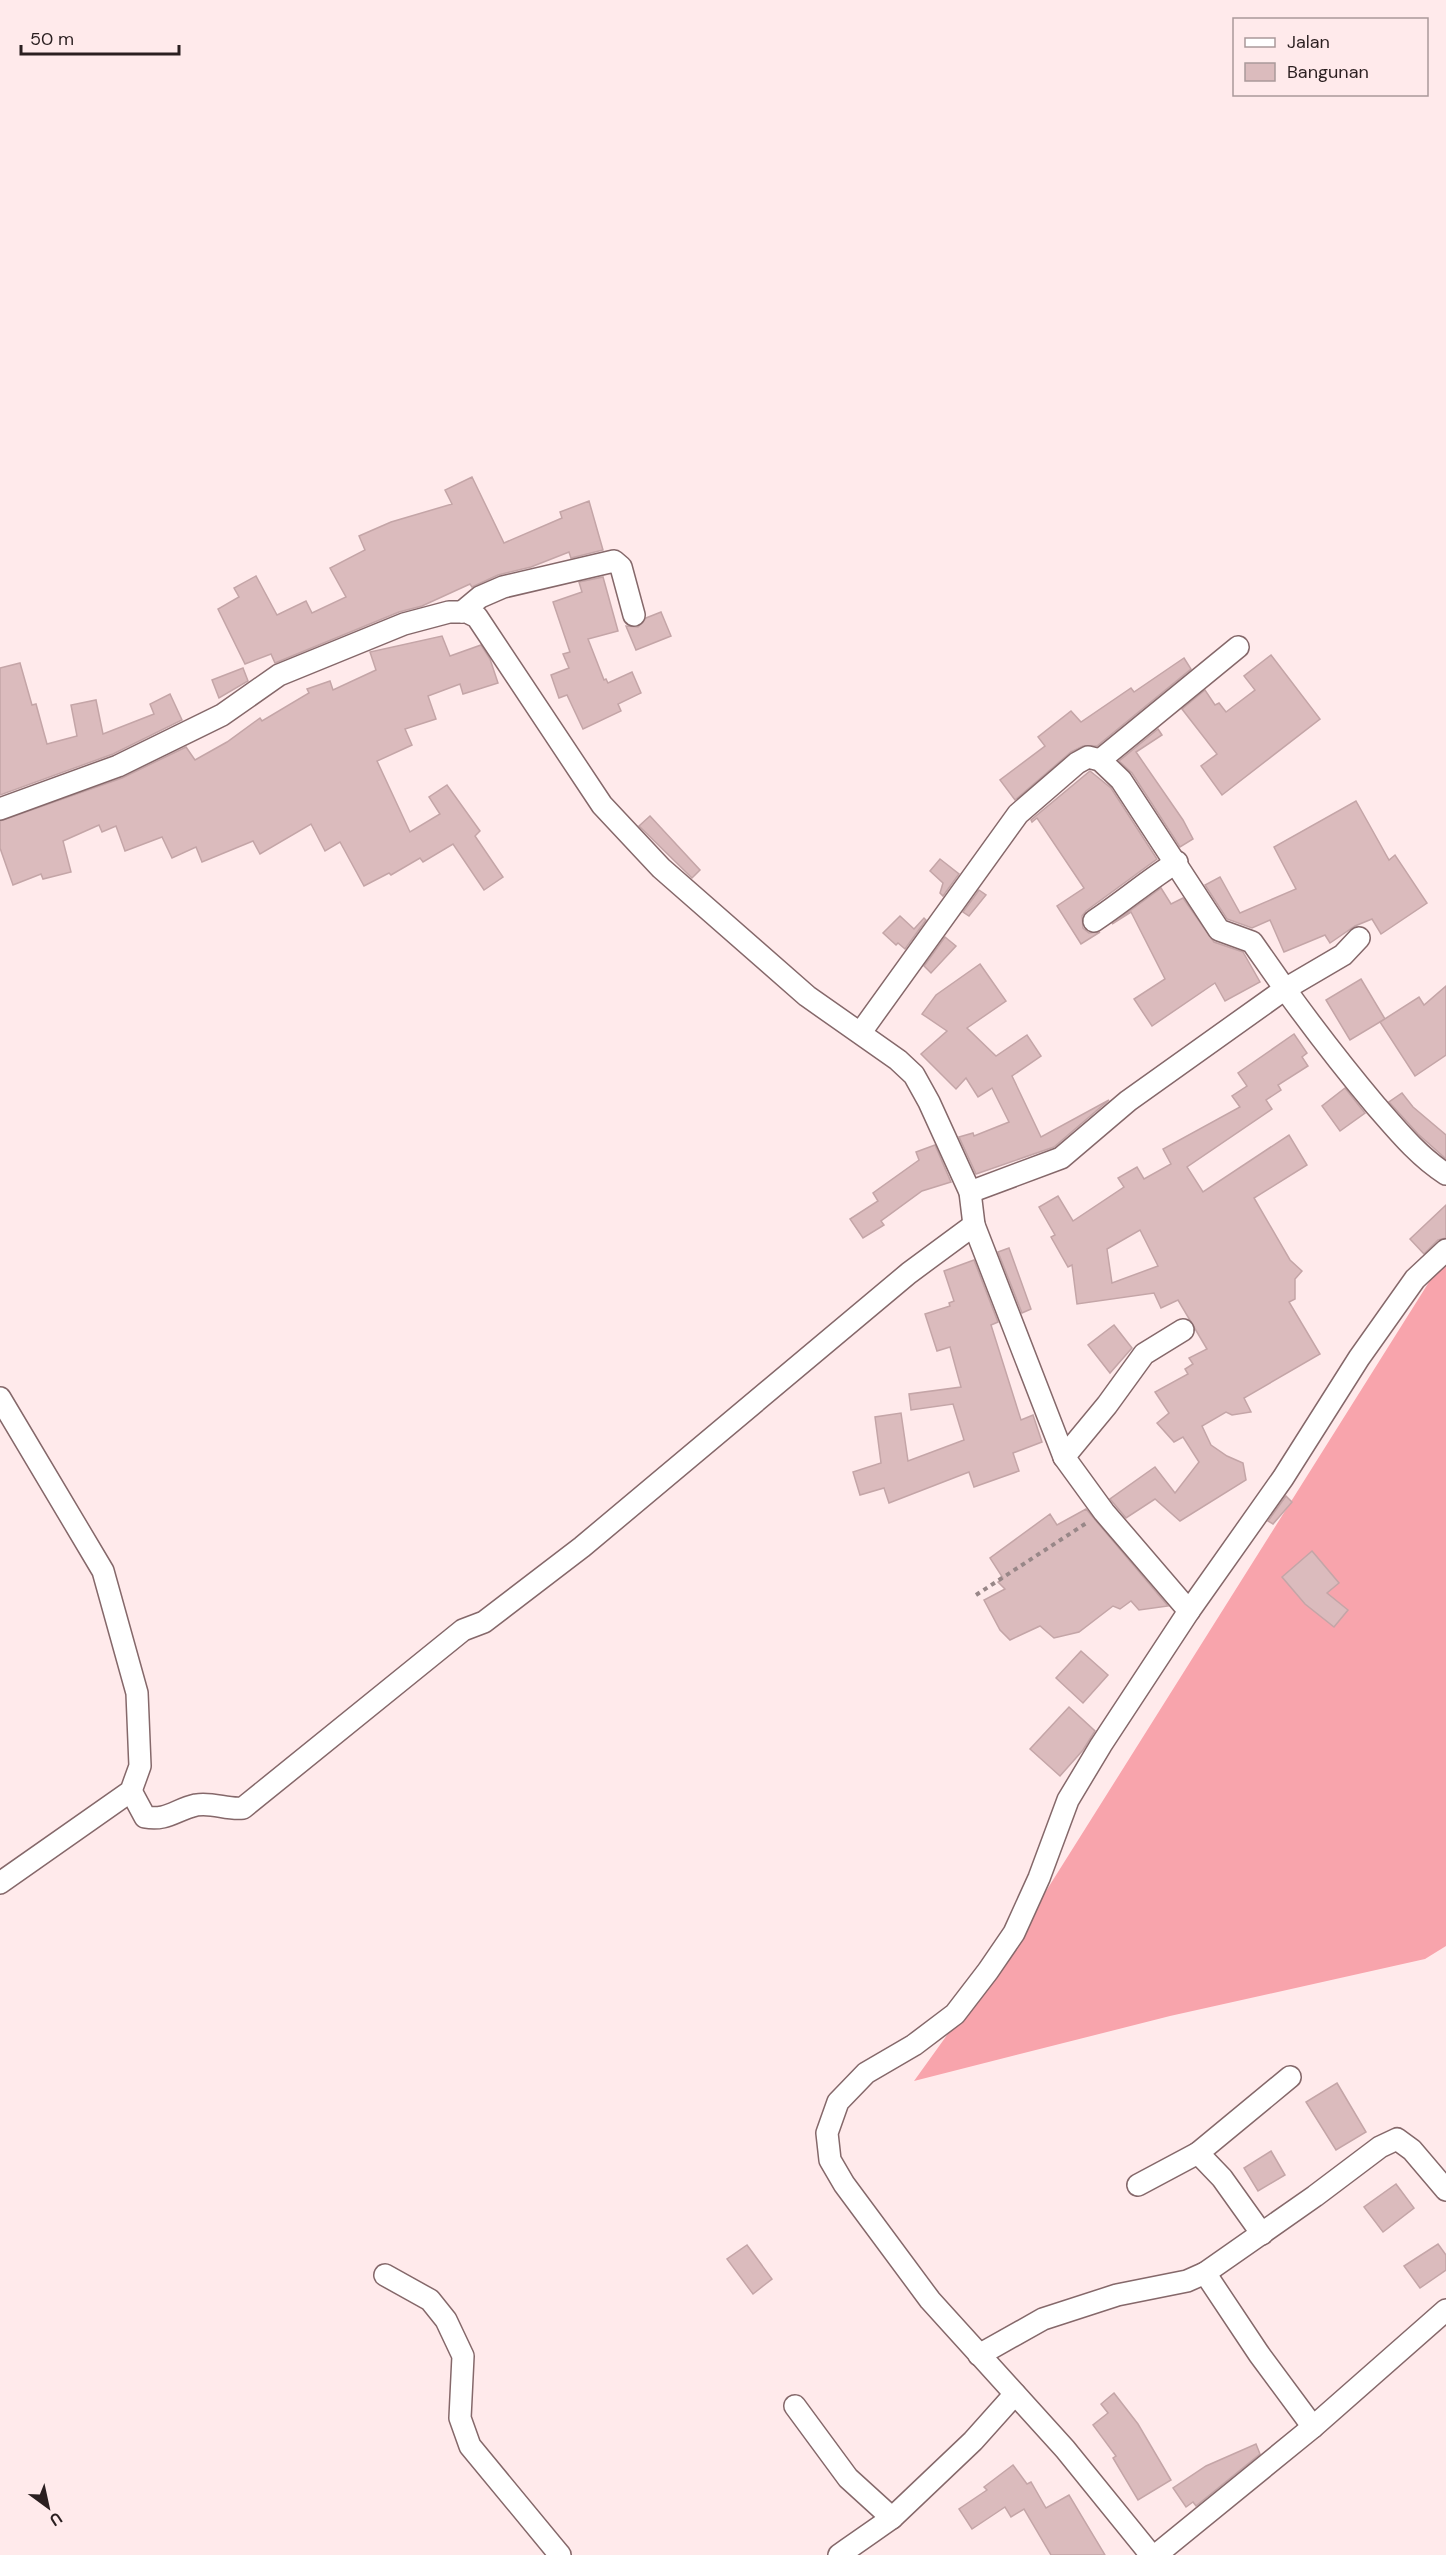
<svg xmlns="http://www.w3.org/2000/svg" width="1446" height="2555" font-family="'DM Sans',sans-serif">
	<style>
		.forest { fill: #f8a4ac }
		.building { fill: #dbbbbd; stroke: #c4a5a7; stroke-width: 1.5; fill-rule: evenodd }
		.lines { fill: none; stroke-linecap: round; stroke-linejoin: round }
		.minor-casing { stroke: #85686a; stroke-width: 24 }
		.path { stroke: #988788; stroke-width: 4; stroke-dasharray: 4.5 4.5; stroke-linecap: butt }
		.minor { stroke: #fff; stroke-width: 21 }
	</style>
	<rect width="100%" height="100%" fill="#ffeaeb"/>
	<polygon class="forest" points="1446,1255 1446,1946 1425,1959 1170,2016 914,2081 1014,1942"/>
	<g class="building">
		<polygon points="472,477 504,543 562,518 560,512 589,501 603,550 571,558 569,552 531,567 498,575 472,587 470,584 422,606 399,612 275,663 271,654 245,664 218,609 239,597 234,588 256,576 277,615 306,601 312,613 346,597 330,568 365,550 359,536 391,522 452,504 445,490"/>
		<polygon points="603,577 618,631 588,639 604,680 606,679 608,683 632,672 641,693 618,704 621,711 583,729 567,695 559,698 551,675 569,668 563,654 570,652 553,602 582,592 579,582"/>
		<polygon points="661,612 671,636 636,650 626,626 638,627 646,618"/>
		<polygon points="442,636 450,656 481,645 490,659 498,683 463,694 460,684 428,696 436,719 405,729 412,745 377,761 410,832 440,814 429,797 447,785 480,831 475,836 503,877 484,890 453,844 423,862 420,858 391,875 389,873 364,886 340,842 325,851 311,824 260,854 253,841 202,862 196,847 172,858 162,837 125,851 116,826 102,832 99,825 63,841 71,872 43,879 41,874 13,885 0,848 0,821 122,778 186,747 195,760 227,742 260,718 262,721 309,693 307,689 330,681 333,690 376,670 370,652"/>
		<polygon points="1271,655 1320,719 1222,795 1201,766 1217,754 1182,709 1205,690 1215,705 1219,703 1226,712 1255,690 1244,676"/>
		<polygon points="1184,658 1191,669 1097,746 1083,746 1071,752 1015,800 1000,780 1045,746 1038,737 1071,711 1081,722 1131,688 1134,692"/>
		<polygon points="20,663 32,705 36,704 47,744 77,736 71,705 96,700 103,734 154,714 150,704 170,694 182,720 113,754 0,795 0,668"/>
		<polygon points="243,668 248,681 219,698 212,680"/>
		<polygon points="1158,729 1162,735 1136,752 1183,820 1193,839 1180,847 1132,773 1119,761"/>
		<polygon points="1090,771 1111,788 1157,859 1086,911 1082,916 1083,928 1089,933 1100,932 1081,944 1057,906 1084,888 1037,818 1032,822 1031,820"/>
		<polygon points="1356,801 1389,860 1395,855 1427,903 1381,934 1372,919 1355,926 1330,943 1325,935 1284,952 1270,920 1252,928 1227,919 1205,885 1220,877 1240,913 1296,889 1274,847"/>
		<polygon points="650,816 700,870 692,878 639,826"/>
		<polygon points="940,859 959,874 943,896 940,893 943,883 930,871"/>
		<polygon points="1161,888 1171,904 1183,898 1214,942 1243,952 1260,982 1225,1001 1215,983 1152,1026 1134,999 1165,979 1131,912 1112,924"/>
		<polygon points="979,890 986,895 969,916 963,912"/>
		<polygon points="900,916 914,929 924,918 926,920 905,949 898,943 896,945 883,933"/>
		<polygon points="945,937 956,946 931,973 924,966"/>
		<polygon points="980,964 1006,1001 967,1028 996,1056 1027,1035 1041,1056 1012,1076 1041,1137 1109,1100 1054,1147 976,1174 959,1137 973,1133 974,1136 1009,1122 992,1088 978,1097 966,1078 956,1089 921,1054 947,1031 922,1014 936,995"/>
		<polygon points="1361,979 1385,1019 1350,1040 1326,1000"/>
		<polygon points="1446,986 1446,1055 1415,1076 1380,1022 1419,997 1424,1005"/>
		<path d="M1294,1034L1307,1053L1302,1057L1308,1066L1278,1085L1281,1090L1266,1100L1272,1109L1187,1167L1203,1192L1289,1135L1307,1165L1254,1198L1290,1260L1302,1271L1295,1279V1299L1289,1302L1320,1354L1244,1398L1251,1412L1232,1415L1226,1412L1202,1426L1211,1445L1227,1456L1243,1463L1246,1480L1180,1521L1155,1499L1126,1518L1110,1499L1155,1467L1175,1493L1199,1462L1183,1437L1174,1442L1157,1423L1169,1413L1155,1392L1188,1374L1185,1369L1193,1364L1189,1358L1207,1349L1178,1300L1161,1308L1154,1293L1077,1304L1072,1265L1068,1267L1051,1237L1055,1235L1039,1207L1058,1196L1073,1221L1124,1187L1118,1178L1137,1167L1144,1179L1171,1164L1163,1149L1240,1107L1232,1096L1247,1086L1238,1073ZM1140,1230L1158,1266L1112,1283L1107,1249Z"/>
		<polygon points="1345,1088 1365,1113 1340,1131 1322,1106"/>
		<polygon points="1402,1093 1413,1107 1446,1135 1446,1159 1418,1134 1389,1102"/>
		<polygon points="935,1145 951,1182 922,1191 881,1221 884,1225 863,1238 850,1219 878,1201 873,1193 919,1160 916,1152"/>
		<polygon points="1446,1205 1446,1238 1438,1240 1424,1254 1410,1239"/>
		<polygon points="1009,1248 1031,1309 1022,1313 998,1252"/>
		<polygon points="974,1260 998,1322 991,1325 1021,1420 1033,1415 1042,1442 1013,1453 1019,1471 974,1487 969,1472 889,1503 884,1488 860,1495 853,1472 881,1463 875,1417 901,1413 908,1461 964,1440 953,1404 911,1410 909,1394 961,1387 950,1347 937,1351 925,1314 950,1306 949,1303 954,1301 944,1271"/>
		<polygon points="1114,1325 1132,1348 1110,1373 1088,1345"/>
		<polygon points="1286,1496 1292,1502 1273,1524 1268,1521"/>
		<polygon points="1086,1509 1168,1606 1139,1610 1131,1601 1120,1609 1113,1606 1079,1632 1054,1638 1040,1626 1010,1640 1000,1630 984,1600 1005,1589 998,1582 1003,1578 990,1558 1050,1514 1057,1525"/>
		<polygon points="1312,1551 1339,1583 1327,1593 1348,1610 1334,1627 1305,1604 1282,1577"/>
		<polygon points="1081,1651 1108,1675 1083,1703 1056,1678"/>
		<polygon points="1069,1707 1095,1731 1083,1750 1060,1776 1030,1749"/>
		<polygon points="1337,2083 1366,2132 1336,2150 1306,2102"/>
		<polygon points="1271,2151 1285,2175 1258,2191 1244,2168"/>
		<polygon points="1396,2184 1414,2208 1383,2232 1364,2207"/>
		<polygon points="1438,2244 1446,2255 1446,2270 1420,2288 1404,2266"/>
		<polygon points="747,2245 772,2279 753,2294 727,2259"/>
		<polygon points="1114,2393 1138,2424 1171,2480 1138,2500 1113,2458 1116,2456 1093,2425 1108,2413 1101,2404"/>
		<polygon points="1256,2444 1260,2454 1196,2506 1193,2502 1186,2507 1173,2488 1206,2466"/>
		<polygon points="1013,2465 1027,2484 1031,2482 1046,2508 1069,2495 1105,2555 1051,2555 1024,2509 1011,2517 1005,2507 972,2529 959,2509 987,2490 984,2487"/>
	</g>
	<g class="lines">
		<defs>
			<g id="minor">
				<polyline points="462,612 480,597 503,587 614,561 621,567 634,615"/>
				<polyline points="1100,760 1238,647"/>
				<polyline points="0,809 118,766 222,715 279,675 404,624 449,612 467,612 477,617 602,805 661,868 807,996 898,1060 914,1075 929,1102 970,1192 974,1225 1064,1457 1104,1512 1189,1611"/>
				<path d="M1094,921C1123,902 1148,880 1177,862"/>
				<polyline points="861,1032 1018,814 1077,763 1088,757 1100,760 1121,780 1219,930 1252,942 1285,989 1343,955 1359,938"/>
				<path d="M970,1192L1061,1158L1128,1101L1285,989C1314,1029 1344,1068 1376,1106C1397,1130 1419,1157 1446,1174"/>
				<polyline points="0,1398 103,1571 137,1693 140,1766 131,1791 0,1883"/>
				<polyline points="1064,1457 1107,1405 1144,1354 1183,1330"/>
				<path d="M131,1791L145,1817C167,1821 175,1810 196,1805C213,1802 227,1810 243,1808L463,1630L484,1622L582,1547L909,1273L974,1225"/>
				<polyline points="1138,2185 1198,2153"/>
				<polyline points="1262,2234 1222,2178 1198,2153 1290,2077"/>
				<polyline points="1205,2273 1259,2354 1313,2427"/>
				<polyline points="385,2275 430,2300 446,2320 463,2356 460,2418 470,2446 560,2555"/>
				<polyline points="979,2355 1043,2319 1117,2295 1187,2281 1205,2273 1315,2196 1380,2147 1397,2139 1412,2150 1446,2190"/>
				<polyline points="795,2406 848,2478 892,2518 973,2441 1015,2394"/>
				<polyline points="839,2555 892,2518"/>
				<polyline points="1151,2555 1065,2449 930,2300 844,2184 830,2160 827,2133 838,2102 866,2073 914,2045 955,2014 988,1971 1014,1933 1039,1878 1068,1800 1101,1745 1189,1611 1283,1478 1359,1358 1415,1279 1446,1250"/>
				<polyline points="1156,2555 1313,2427 1446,2310"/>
			</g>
		</defs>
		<use href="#minor" class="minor-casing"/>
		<polyline class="path" points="976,1595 1088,1522"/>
		<use href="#minor" class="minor"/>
	</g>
	<rect x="1233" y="18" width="195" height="78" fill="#ffeaeb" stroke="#aa999a" stroke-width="1.5"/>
	<rect x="1245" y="38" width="30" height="9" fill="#ffffff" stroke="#aa999a" stroke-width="1.5"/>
	<text x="1287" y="48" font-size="18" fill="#2b1f20">Jalan</text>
	<rect x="1245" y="63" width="30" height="18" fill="#dbbbbd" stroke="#aa999a" stroke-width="1.5"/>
	<text x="1287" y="78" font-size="18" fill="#2b1f20">Bangunan</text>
	<g transform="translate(48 2507) rotate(147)" stroke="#ffeaeb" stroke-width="4.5" paint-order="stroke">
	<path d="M0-4.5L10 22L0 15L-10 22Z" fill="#2b1f20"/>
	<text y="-9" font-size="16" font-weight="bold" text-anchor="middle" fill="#2b1f20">U</text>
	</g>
	<path d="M21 45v9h158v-9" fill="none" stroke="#2b1f20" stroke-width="3"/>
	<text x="30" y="45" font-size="18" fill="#2b1f20" stroke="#ffeaeb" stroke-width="4.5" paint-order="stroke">50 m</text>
</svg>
